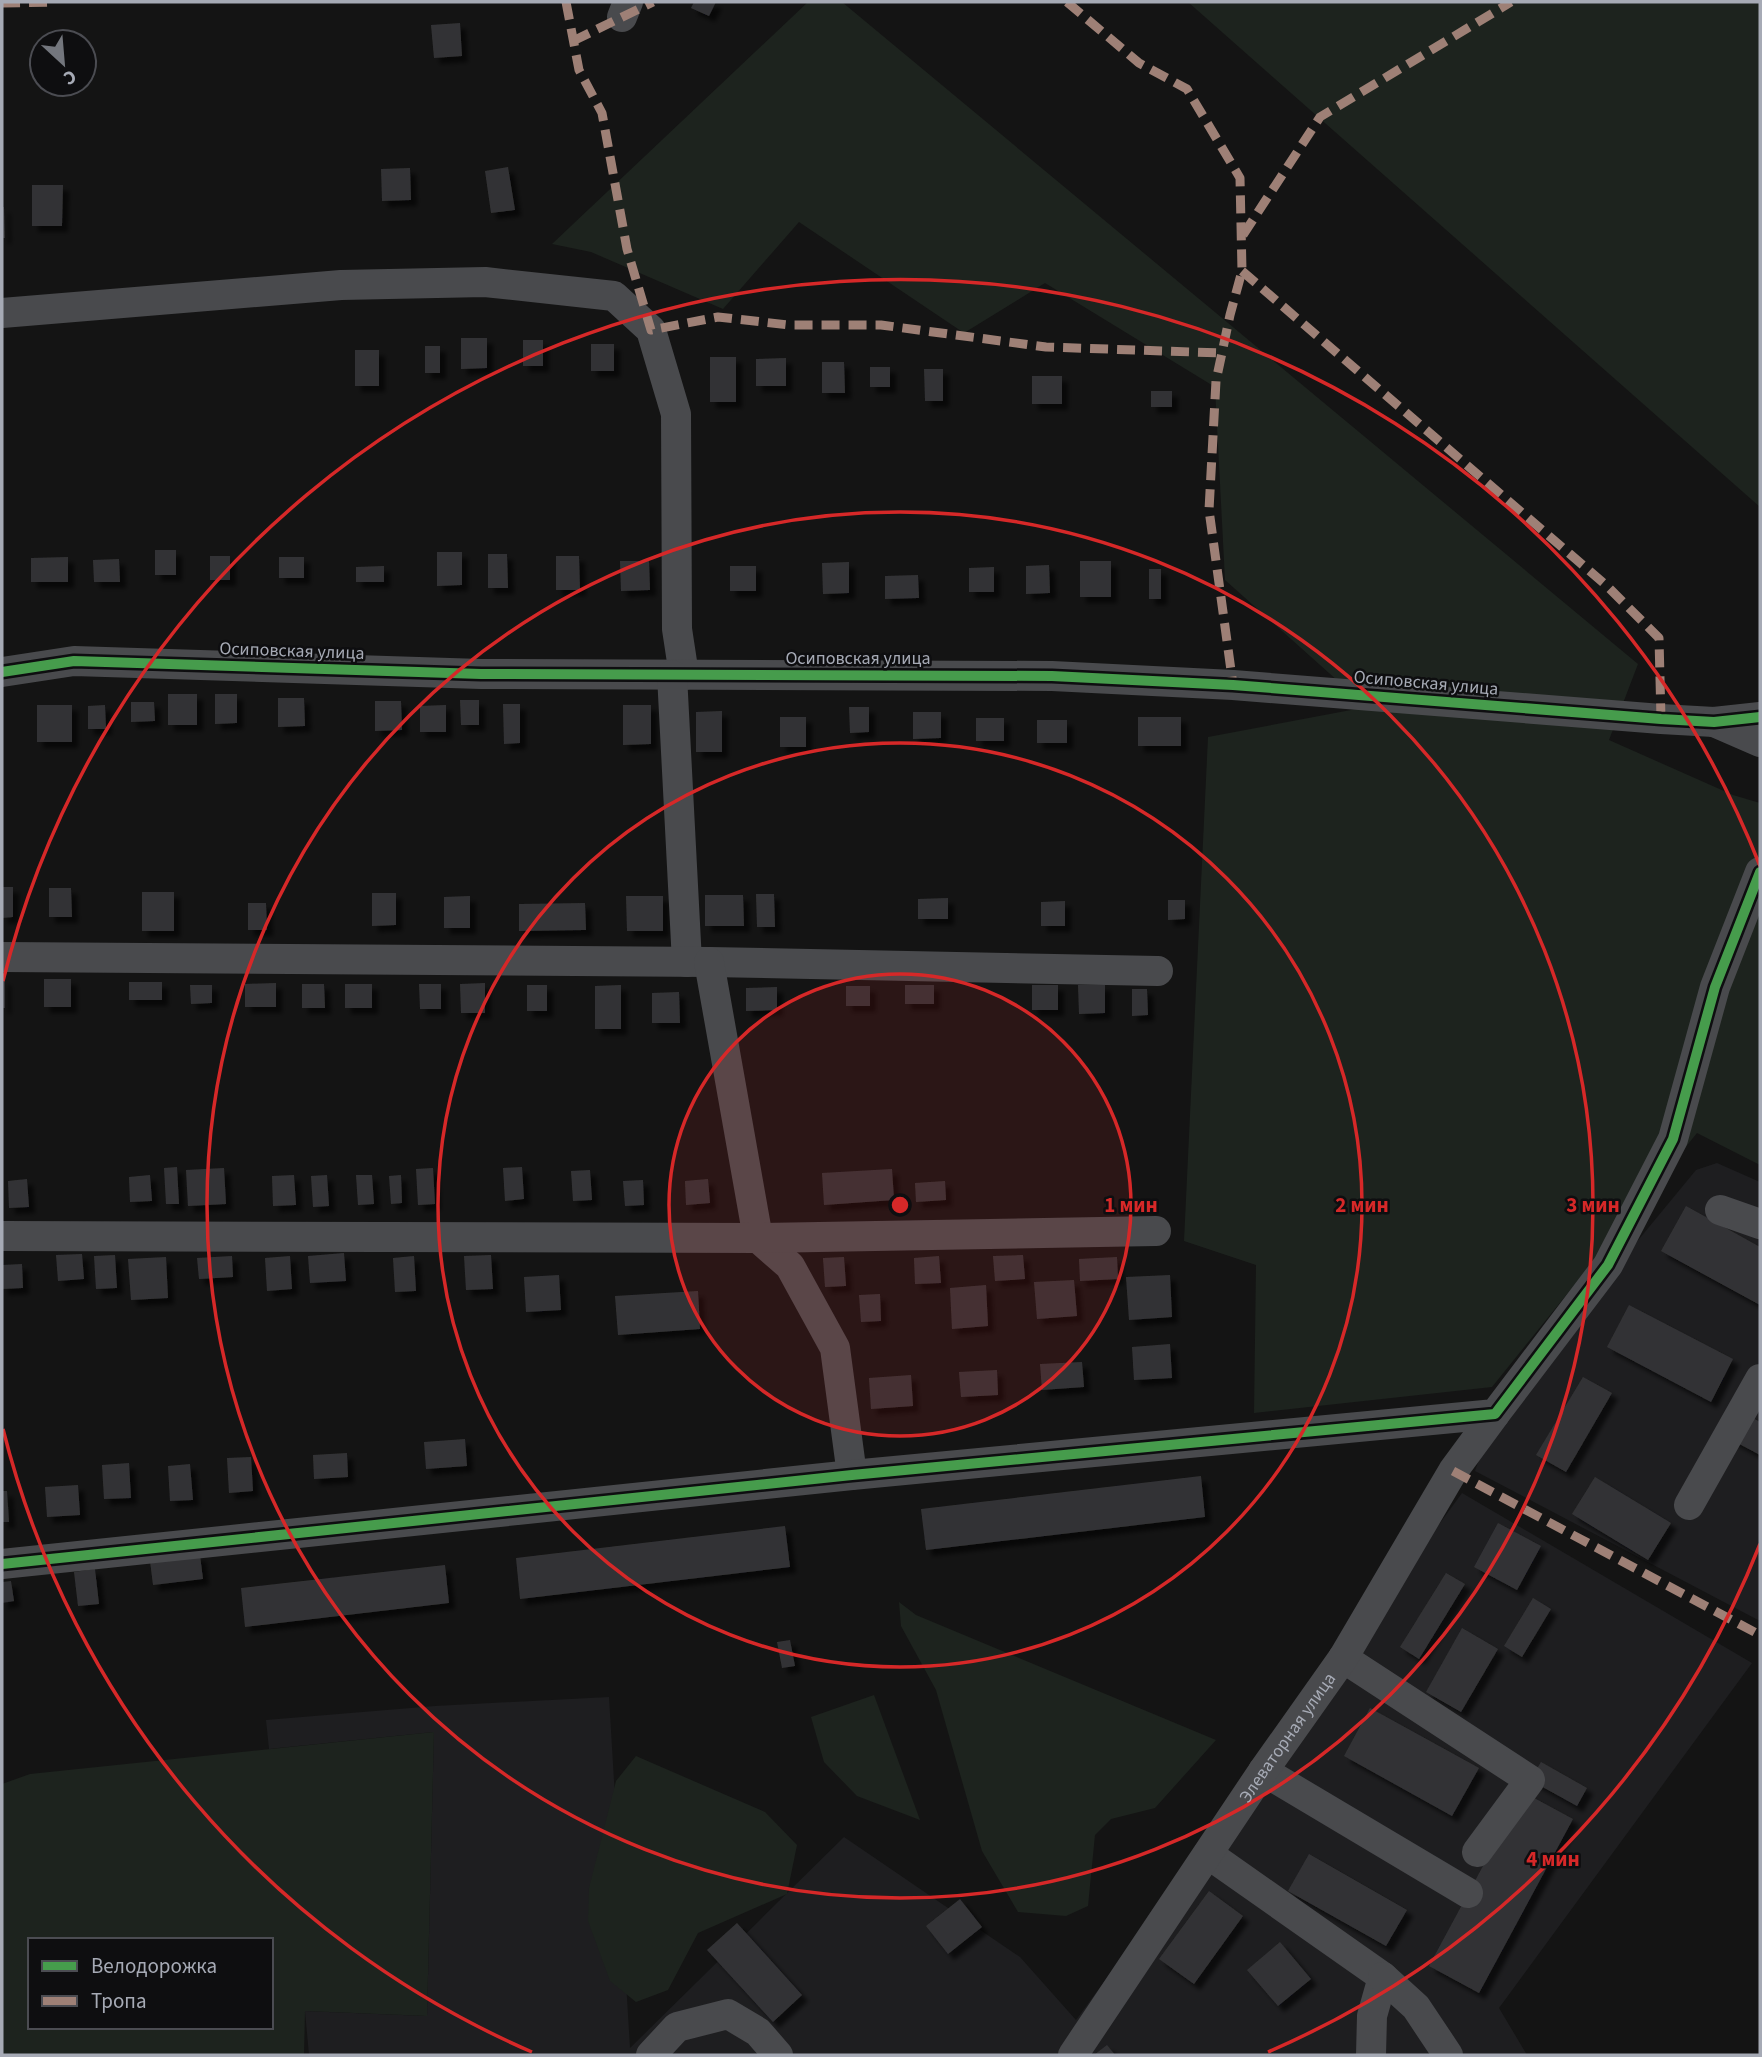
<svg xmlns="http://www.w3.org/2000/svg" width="1762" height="2057" font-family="'Source Sans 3',sans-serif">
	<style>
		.built { fill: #1e1e20 }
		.green { fill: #1d231e; fill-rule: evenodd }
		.building { fill: #333335; filter: url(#shadow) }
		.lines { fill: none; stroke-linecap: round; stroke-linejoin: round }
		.minor { stroke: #494a4d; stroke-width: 30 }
		.quiet { stroke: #9e8076; stroke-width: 9; stroke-dasharray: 18 9; stroke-linecap: butt }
		.cycleway-casing { stroke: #0e0e10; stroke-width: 15 }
		.cycleway { stroke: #469c4c; stroke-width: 10 }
		.ring { fill: none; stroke: #d62828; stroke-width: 3.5 }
		.labels { text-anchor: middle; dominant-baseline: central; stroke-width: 5; stroke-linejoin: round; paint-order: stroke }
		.street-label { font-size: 18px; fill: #a6aab5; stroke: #0e0e10 }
		.centre { fill: #d62828; stroke: #0e0e10; stroke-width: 3.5 }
		.ring-label { font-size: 21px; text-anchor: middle; font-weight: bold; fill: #d62828; stroke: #0e0e10; stroke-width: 5; stroke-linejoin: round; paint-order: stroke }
	</style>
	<defs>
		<filter id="shadow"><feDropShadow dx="6" dy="6" stdDeviation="2" flood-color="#0009"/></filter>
	</defs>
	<rect width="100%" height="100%" fill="#141414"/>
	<g class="built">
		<polygon points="1717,1163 1760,1182 1760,1621 1475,1471 1495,1414 1696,1170"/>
		<polygon points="1462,1493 1752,1663 1499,2008 1527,2055 309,2055 305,2011 427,2016 434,1732 269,1749 266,1720 435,1706 609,1697 630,2048 844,1837 1020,1957 1076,2020"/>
	</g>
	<g class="green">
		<polygon points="808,2 842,2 1638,664 1609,740 1733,795 1760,803 1760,1165 1697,1133 1492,1387 1254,1413 1256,1265 1184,1241 1208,737 1367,707 1225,580 1215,387 1045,283 964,333 799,222 723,309 591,252 552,244"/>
		<polygon points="1188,2 1760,2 1760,507"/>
		<polygon points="899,1602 916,1615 1216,1740 1155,1808 1111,1819 1095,1835 1088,1906 1066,1916 1018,1912 982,1851 936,1690 901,1626"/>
		<polygon points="874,1695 920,1820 857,1796 824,1762 811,1717"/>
		<path d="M434,1732L427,2016L305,2011L304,2055H2V1784L30,1774ZM30,1940H271V2027H30Z"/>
		<polygon points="636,1756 765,1812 797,1845 787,1894 698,1933 668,1990 636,2002 610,1981 588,1921 589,1888 616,1781"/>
	</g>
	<g class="building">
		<polygon points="694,2 716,2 709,16 691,8"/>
		<polygon points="460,23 462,56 434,58 431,25"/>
		<polygon points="508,167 515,210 491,213 485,171"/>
		<polygon points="410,168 411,200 382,201 381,169"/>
		<polygon points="32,185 63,185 62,226 32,226"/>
		<polygon points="2,207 4,207 5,238 2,238"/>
		<polygon points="461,338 487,338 487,368 461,369"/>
		<rect x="523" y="340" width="20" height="26"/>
		<rect x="591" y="344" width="23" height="27"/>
		<rect x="425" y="346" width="15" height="27"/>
		<rect x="355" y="350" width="24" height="36"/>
		<rect x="710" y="357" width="26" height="45"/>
		<polygon points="786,358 786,386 756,386 756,359"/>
		<polygon points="822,362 844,362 845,393 822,393"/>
		<rect x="870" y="367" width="20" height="20"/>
		<polygon points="924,369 943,369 943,401 925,401"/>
		<rect x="1032" y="376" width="30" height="28"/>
		<rect x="1151" y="391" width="21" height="16"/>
		<rect x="155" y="550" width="21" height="25"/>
		<polygon points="437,552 462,552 462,585 437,586"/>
		<polygon points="488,554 507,554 508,588 488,588"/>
		<rect x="210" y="556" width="20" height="24"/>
		<polygon points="556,556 579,556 580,590 556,590"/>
		<polygon points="68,557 68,582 31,582 31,558"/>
		<rect x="279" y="557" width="25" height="21"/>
		<polygon points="119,559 120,582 94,582 93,560"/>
		<polygon points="620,561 649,561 650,590 621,591"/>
		<rect x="1080" y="561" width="31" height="36"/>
		<polygon points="849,562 849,593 823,594 822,563"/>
		<polygon points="1049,565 1050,593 1026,594 1026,566"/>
		<polygon points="384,566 384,582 356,582 356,567"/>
		<rect x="730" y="566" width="26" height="25"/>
		<polygon points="994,567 994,592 969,592 969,568"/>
		<rect x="1149" y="569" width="12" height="30"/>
		<polygon points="918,575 919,598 885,599 885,576"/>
		<rect x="168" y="694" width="29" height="31"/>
		<polygon points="215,694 237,694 237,723 215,724"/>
		<polygon points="278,698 304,698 305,726 278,727"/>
		<polygon points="460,700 479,700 479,725 461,725"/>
		<polygon points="375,701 401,701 402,730 375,731"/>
		<polygon points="131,702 154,702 155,721 131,722"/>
		<polygon points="503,704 520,704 520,743 504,744"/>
		<rect x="37" y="705" width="35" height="37"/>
		<polygon points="105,705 106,729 88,729 88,706"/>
		<polygon points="446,705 446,732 420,732 420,706"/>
		<polygon points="623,705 651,705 651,744 623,745"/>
		<polygon points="849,707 869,707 869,732 850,733"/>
		<polygon points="722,711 722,752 696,752 696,712"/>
		<polygon points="913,712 941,712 941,738 913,739"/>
		<rect x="780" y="717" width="26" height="30"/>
		<rect x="1138" y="717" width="43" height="29"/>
		<rect x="976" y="718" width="28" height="23"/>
		<rect x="1037" y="720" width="30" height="23"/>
		<polygon points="2,887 13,887 13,917 2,918"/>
		<polygon points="49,888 71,888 72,917 49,917"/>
		<rect x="142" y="892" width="32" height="39"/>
		<polygon points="372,893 396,893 396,925 372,926"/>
		<polygon points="756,894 774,894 775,927 757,927"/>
		<polygon points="705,895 743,895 744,926 705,926"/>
		<polygon points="470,896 470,928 444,928 444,897"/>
		<polygon points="626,896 663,896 663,931 627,931"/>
		<polygon points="948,898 948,919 918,919 918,899"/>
		<polygon points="1168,900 1185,900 1185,919 1168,920"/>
		<polygon points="1065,901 1065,926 1041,926 1041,902"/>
		<polygon points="248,903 266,903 267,930 248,930"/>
		<polygon points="585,903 586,930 519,931 519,904"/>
		<polygon points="5,979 5,1008 2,1008 2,980"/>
		<rect x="44" y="979" width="27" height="28"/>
		<rect x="129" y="982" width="33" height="18"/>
		<polygon points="276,983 276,1007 245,1007 245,984"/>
		<polygon points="485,983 485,1013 461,1013 460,984"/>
		<polygon points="302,984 324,984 325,1008 302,1008"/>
		<rect x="345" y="984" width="27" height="24"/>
		<polygon points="419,984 441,984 441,1009 420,1009"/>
		<polygon points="190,985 212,985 212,1003 191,1004"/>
		<rect x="527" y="985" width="20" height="26"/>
		<polygon points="621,985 621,1029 595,1029 595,986"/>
		<rect x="905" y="985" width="29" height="19"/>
		<rect x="1032" y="985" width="26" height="25"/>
		<polygon points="1078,985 1105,985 1105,1013 1079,1014"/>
		<rect x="846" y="986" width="24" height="20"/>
		<polygon points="777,987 777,1010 746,1011 746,988"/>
		<polygon points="1132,989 1147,989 1148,1015 1132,1016"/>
		<polygon points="679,992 680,1023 652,1023 652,993"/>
		<polygon points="177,1167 179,1204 166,1204 164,1168"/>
		<polygon points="522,1167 524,1199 505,1201 503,1168"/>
		<polygon points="224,1168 226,1204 188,1206 186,1170"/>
		<polygon points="433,1168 435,1204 418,1205 416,1169"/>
		<polygon points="892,1169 894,1200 824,1205 822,1173"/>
		<polygon points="590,1170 592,1200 573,1201 571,1171"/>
		<polygon points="150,1175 152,1201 130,1202 129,1177"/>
		<polygon points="294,1175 296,1205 273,1206 272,1176"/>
		<polygon points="327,1175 329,1206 313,1207 311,1176"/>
		<polygon points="356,1175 372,1175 374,1204 358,1205"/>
		<polygon points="401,1175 402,1203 391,1204 389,1176"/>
		<polygon points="27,1179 29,1207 9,1208 8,1181"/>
		<polygon points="708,1179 710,1203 686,1205 685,1181"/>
		<polygon points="643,1180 644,1205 625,1206 623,1181"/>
		<polygon points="945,1181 946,1200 916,1202 915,1183"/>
		<polygon points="1686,1206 1760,1247 1760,1305 1661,1251"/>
		<polygon points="344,1253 346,1281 310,1283 308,1256"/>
		<polygon points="82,1254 84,1279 58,1281 56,1255"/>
		<polygon points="115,1255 117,1288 96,1289 94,1256"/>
		<polygon points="491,1255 493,1289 466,1290 464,1256"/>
		<polygon points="1023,1255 1025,1279 995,1281 993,1256"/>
		<polygon points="232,1256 233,1277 199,1279 197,1258"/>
		<polygon points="290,1256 292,1289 267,1291 265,1258"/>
		<polygon points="414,1256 416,1291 395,1292 393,1258"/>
		<polygon points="939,1256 941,1283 915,1284 914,1258"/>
		<polygon points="166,1257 168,1298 131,1300 128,1259"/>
		<polygon points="844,1257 846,1286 825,1287 823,1258"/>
		<polygon points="1117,1257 1118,1279 1080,1281 1079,1259"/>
		<polygon points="22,1264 23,1288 2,1289 2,1265"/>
		<polygon points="559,1275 561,1310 526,1312 524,1277"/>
		<polygon points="1170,1275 1172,1317 1129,1320 1126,1277"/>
		<polygon points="1074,1280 1077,1316 1037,1319 1034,1282"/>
		<polygon points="986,1285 988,1326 952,1329 950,1288"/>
		<polygon points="698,1291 700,1329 618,1335 615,1296"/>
		<polygon points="880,1294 881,1321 861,1322 859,1295"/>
		<polygon points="1629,1305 1733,1359 1711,1402 1607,1347"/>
		<polygon points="1170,1344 1172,1378 1134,1380 1132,1347"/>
		<polygon points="1082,1362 1084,1387 1042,1390 1040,1364"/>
		<polygon points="997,1370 998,1395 961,1397 959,1372"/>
		<polygon points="911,1375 913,1406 871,1409 869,1378"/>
		<polygon points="1583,1377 1612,1393 1566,1472 1536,1455"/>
		<polygon points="1744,1413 1760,1422 1760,1455 1730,1439"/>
		<polygon points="465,1439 467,1466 426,1469 424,1442"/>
		<polygon points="347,1453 348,1477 314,1479 313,1455"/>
		<polygon points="251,1457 253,1491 229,1493 227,1458"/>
		<polygon points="129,1463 131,1498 104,1499 102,1465"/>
		<polygon points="190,1464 193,1500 170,1501 168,1466"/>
		<polygon points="1201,1476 1205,1517 926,1550 921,1509"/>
		<polygon points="1595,1477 1671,1523 1648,1560 1572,1514"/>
		<polygon points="78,1485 80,1515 47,1517 45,1487"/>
		<polygon points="2,1491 7,1491 9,1522 2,1522"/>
		<polygon points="1498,1523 1541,1546 1517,1590 1474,1567"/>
		<polygon points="785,1526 790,1567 520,1599 516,1558"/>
		<polygon points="200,1555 203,1579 153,1585 150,1561"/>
		<polygon points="445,1565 449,1603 245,1627 241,1588"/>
		<polygon points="95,1569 99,1604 78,1606 74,1572"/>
		<polygon points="1446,1573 1465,1584 1419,1659 1400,1647"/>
		<polygon points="11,1581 14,1601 2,1603 2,1582"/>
		<polygon points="1533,1598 1551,1609 1522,1657 1504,1646"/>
		<polygon points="1462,1628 1498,1649 1461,1712 1426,1692"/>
		<polygon points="790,1640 795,1666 782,1668 777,1642"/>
		<polygon points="1370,1708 1479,1768 1452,1816 1344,1756"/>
		<polygon points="1541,1762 1587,1788 1577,1806 1530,1780"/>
		<polygon points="1523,1792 1573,1819 1479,1993 1429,1966"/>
		<polygon points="1309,1854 1407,1910 1386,1946 1288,1891"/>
		<polygon points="1209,1891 1243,1916 1194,1984 1159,1959"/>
		<polygon points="960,1899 982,1927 948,1954 926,1926"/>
		<polygon points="737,1923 802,1995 773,2022 707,1950"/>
		<polygon points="1280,1942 1311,1979 1278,2006 1247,1970"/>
		<polygon points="1107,2045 1115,2055 1094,2055"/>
	</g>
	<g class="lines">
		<g class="minor">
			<polyline points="622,17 628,2"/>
			<polyline points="2,313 341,285 485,282 614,296 651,330 676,414 677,629 684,675"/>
			<polyline points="2,672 74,661 481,674 1052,676 1233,685 1661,719 1714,722 1760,717"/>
			<polyline points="672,675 687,962"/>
			<polyline points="1714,722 1760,742"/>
			<polyline points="2,957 709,962 1158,971"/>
			<polyline points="709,962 758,1238 790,1266 835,1348 852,1475"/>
			<polyline points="1720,1210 1760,1224"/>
			<polyline points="2,1236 758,1238 1156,1231"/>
			<polyline points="1689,1505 1760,1379"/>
			<polyline points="2,1564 852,1475 1495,1414 1608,1265 1673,1139 1715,987 1760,872"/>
			<polyline points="1343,1658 1530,1780 1477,1852"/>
			<polyline points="1263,1771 1468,1893"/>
			<polyline points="1208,1854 1383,1977 1372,2016 1371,2055"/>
			<polyline points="1383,1977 1416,2007 1448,2055"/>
			<polyline points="651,2055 677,2027 728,2014 758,2032 778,2055"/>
			<path id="s1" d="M1073,2055L1263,1771L1343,1658L1453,1471L1495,1414"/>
		</g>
		<g class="quiet">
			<polyline points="566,2 579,70 602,113 627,249 651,330 718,317 789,325 881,325 1046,347 1222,353"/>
			<polyline points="1067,2 1139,63 1187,89 1240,178 1242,271 1230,315 1216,381 1209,510 1233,685"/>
			<polyline points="2,3 54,2"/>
			<polyline points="573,41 653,2"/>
			<polyline points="1243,235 1320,117 1511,2"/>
			<polyline points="1242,271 1607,586 1659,638 1661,719"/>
			<polyline points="1453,1471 1760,1635"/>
		</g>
		<defs>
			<g id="cycleway">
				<polyline points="2,672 74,661 481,674 1052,676 1233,685 1661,719 1714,722 1760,717"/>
				<polyline points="2,1564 852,1475 1495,1414 1608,1265 1673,1139 1715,987 1760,872"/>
			</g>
		</defs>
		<use href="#cycleway" class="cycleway-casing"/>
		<use href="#cycleway" class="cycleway"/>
	</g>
	<circle cx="900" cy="1205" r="231" fill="#d62828" fill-opacity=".12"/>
	<g class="ring">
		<circle cx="900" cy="1205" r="231"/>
		<circle cx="900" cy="1205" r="462"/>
		<circle cx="900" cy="1205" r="693"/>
		<path d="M1760 1544A924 924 0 0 1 1268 2052M532 2052A924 924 0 0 1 3 1429M3 981A924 924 0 0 1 1760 866"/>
	</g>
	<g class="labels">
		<g class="street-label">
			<text transform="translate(292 651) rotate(2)">Осиповская улица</text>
			<text x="858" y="658">Осиповская улица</text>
			<text transform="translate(1426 683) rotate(5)">Осиповская улица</text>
			<text stroke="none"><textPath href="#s1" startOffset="383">Элеваторная улица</textPath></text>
		</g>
	</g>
	<circle cx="900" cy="1205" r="10" class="centre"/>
	<g class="ring-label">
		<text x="1131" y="1212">1 мин</text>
		<text x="1362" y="1212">2 мин</text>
		<text x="1593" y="1212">3 мин</text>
		<text x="1553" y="1866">4 мин</text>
	</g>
	<rect width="1762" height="2057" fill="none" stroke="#a6aab5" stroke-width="7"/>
	<rect x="28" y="1938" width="245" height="91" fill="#0e0e10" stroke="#4b4c52" stroke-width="2"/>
	<rect x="42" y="1961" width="35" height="10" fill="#469c4c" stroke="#4b4c52" stroke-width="2"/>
	<text x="91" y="1973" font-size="21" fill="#a6aab5">Велодорожка</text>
	<rect x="42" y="1996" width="35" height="10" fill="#9e8076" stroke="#4b4c52" stroke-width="2"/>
	<text x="91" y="2008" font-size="21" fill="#a6aab5">Тропа</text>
	<g transform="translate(63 63) rotate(154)"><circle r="33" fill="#0e0e10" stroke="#4b4c52" stroke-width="2"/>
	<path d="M0-5L12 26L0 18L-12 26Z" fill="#73767d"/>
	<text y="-10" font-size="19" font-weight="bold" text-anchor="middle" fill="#a6aab5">С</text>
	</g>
</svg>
